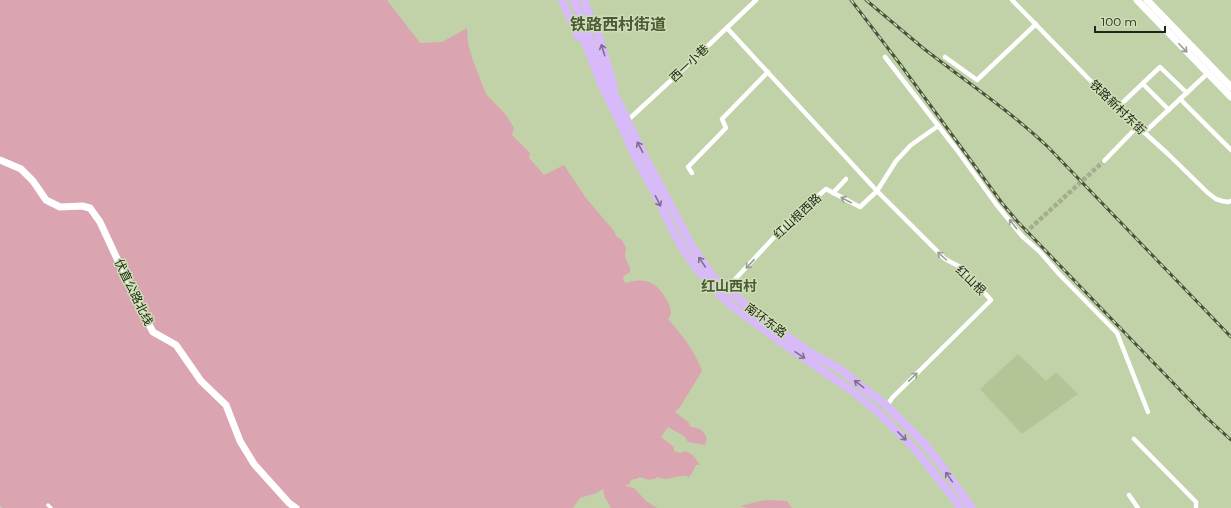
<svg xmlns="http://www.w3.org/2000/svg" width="1231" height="508" font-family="Montserrat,'Noto Sans SC',sans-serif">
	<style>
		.built { fill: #b3c596 }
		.green { fill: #daa5b0 }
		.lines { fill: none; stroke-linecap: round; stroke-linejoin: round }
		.minor-tunnel { stroke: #a1af8b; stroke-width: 4.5; stroke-dasharray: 4.5 2; stroke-linecap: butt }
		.pedestrian { stroke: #fff; stroke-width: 3.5 }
		.minor { stroke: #fff; stroke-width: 4.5 }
		.secondary { stroke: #fff; stroke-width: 7 }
		.trunk { stroke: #d8bafb; stroke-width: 8 }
		.rail-casing { stroke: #49513c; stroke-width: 3 }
		.rail { stroke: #cedeb5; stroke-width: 1.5; stroke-dasharray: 4.5; stroke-linecap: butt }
		.oneway { stroke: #9b9e97 }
		.oneway2 { stroke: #7c708a }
		.labels { text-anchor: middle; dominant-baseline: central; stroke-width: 3; stroke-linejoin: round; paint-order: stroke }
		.street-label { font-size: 12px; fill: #212718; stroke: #cedeb5 }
		.quarter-label { font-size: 14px; font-weight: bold; fill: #4d5a36; stroke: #cedeb5 }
		.district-label { font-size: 16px; font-weight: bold; fill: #4d5a36; stroke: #cedeb5 }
	</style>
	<rect width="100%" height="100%" fill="#c1d1a8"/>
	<polygon class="built" points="1018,354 1046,381 1056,372 1078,394 1022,434 980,389"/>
	<g class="green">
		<path d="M0,0H387L420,43L442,42L467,28L468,43L472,58L486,94L506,115L514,128L512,135L530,153L529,158L544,175L564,165L586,198L614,231L616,236L622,240L626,248L625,257L630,268V272L624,276L623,280L626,283C633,280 646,279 653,284C660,288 672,305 671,313C671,314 669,318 668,319C682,335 695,351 702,371L680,407L675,412L688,422L691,427C700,428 703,430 707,438L705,445L688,442L684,436L668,427L661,437L674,447V451L680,453L684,451C693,453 695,458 700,465H696L692,473L689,477C679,472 668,483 658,477L654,479H652L650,480L639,477L637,479H634L631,480L629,484L625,486L634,488L646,501L657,508H610L611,507L605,498L603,489L596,493L580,498L573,508H2L0,505Z"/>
		<polygon points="765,500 787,501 792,508 748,508 740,506"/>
	</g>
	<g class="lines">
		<polyline class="minor-tunnel" points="1025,233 1104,161"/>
		<polyline class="pedestrian" points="48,505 51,508"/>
		<g class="minor">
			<polyline points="1012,0 1115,106 1168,154 1208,193 1216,199 1222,201 1228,202 1231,201"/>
			<polyline points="727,28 877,191 945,259 962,268 991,300 892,398 887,406"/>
			<polyline points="885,57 957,150 996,204 1022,236 1040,252 1060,275 1117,333 1148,412"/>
			<polyline points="945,57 977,80 1036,24"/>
			<polyline points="1143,84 1169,110"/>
			<polyline points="1180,99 1231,150"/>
			<polyline points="1117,108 1160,67 1187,93"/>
			<polyline points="627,121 694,59 756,0"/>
			<polyline points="1148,129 1208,73"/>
			<polyline points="1104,161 1138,126"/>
			<polyline points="692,173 688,167 726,128 722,119 768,72"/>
			<polyline points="833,193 846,179"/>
			<polyline points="726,289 791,219 826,189 860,207 877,191 896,161 911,145 938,126"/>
			<polyline points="1134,439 1196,502 1196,508"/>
			<polyline points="1129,495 1138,508"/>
		</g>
		<g class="secondary">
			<polyline points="1137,0 1231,97"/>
			<polyline points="1147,0 1231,87"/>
			<polyline points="0,160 21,169 33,181 46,200 60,207 82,206 90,208 100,222 139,306 153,332 176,345 201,381 226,405 240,441 254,464 289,503 296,508"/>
		</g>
		<g class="trunk">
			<polyline points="562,0 578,37"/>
			<polyline points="574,0 609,85 618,101 644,155 681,225 693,248 714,278 764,320 811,353 841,370 887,406 922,441 939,462 972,508"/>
			<polyline points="584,0 590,17 598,34 614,87"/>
			<polyline points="579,27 602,86 617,116 636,158 658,199 672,229 685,252 698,270 710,285 731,305 781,342 855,393 880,414 915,449 961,508"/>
		</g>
		<defs>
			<g id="rail">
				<polyline points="851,0 900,64 1002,203 1017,221 1207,418 1231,440"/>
				<path d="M866,0C885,16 904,32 923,48C965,81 1009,110 1048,147L1231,337"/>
			</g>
		</defs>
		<use href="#rail" class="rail-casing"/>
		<use href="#rail" class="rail"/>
	</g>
	<defs><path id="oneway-shaft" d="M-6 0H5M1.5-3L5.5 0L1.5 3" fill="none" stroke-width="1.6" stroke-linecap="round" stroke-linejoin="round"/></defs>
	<g class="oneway">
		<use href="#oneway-shaft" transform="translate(1183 48) rotate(46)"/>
		<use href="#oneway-shaft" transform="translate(846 200) rotate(-153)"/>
		<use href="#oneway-shaft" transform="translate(1013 224) rotate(-129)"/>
		<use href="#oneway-shaft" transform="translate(942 256) rotate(-138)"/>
		<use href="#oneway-shaft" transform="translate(750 264) rotate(133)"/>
		<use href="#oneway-shaft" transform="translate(913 377) rotate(-44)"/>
	</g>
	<g class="oneway2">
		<use href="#oneway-shaft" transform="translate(603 50) rotate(-107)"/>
		<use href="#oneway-shaft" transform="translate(640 147) rotate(-117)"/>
		<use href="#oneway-shaft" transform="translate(658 201) rotate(63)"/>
		<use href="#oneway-shaft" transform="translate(702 262) rotate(-124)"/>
		<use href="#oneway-shaft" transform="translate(800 355) rotate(34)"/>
		<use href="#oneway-shaft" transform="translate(859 384) rotate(-143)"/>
		<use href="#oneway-shaft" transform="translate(902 436) rotate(45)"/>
		<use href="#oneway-shaft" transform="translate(949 477) rotate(-125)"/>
	</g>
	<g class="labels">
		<g class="street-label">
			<text transform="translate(689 63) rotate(-43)">西一小巷</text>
			<text transform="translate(1118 107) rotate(44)">铁路新村东街</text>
			<text transform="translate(797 216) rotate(-43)">红山根西路</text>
			<text transform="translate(971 280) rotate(44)">红山根</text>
			<text transform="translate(134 292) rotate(64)">伏直公路北线</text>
			<text transform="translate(766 320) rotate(37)">南环东路</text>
		</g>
		<g class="quarter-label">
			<text x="729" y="286">红山西村</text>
		</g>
		<g class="district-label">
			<text x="618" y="24">铁路西村街道</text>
		</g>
	</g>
	<path d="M1095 26v6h70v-6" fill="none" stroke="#212718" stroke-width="2"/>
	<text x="1101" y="26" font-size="12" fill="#212718" stroke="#cedeb5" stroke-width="3" paint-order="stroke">100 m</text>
</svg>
